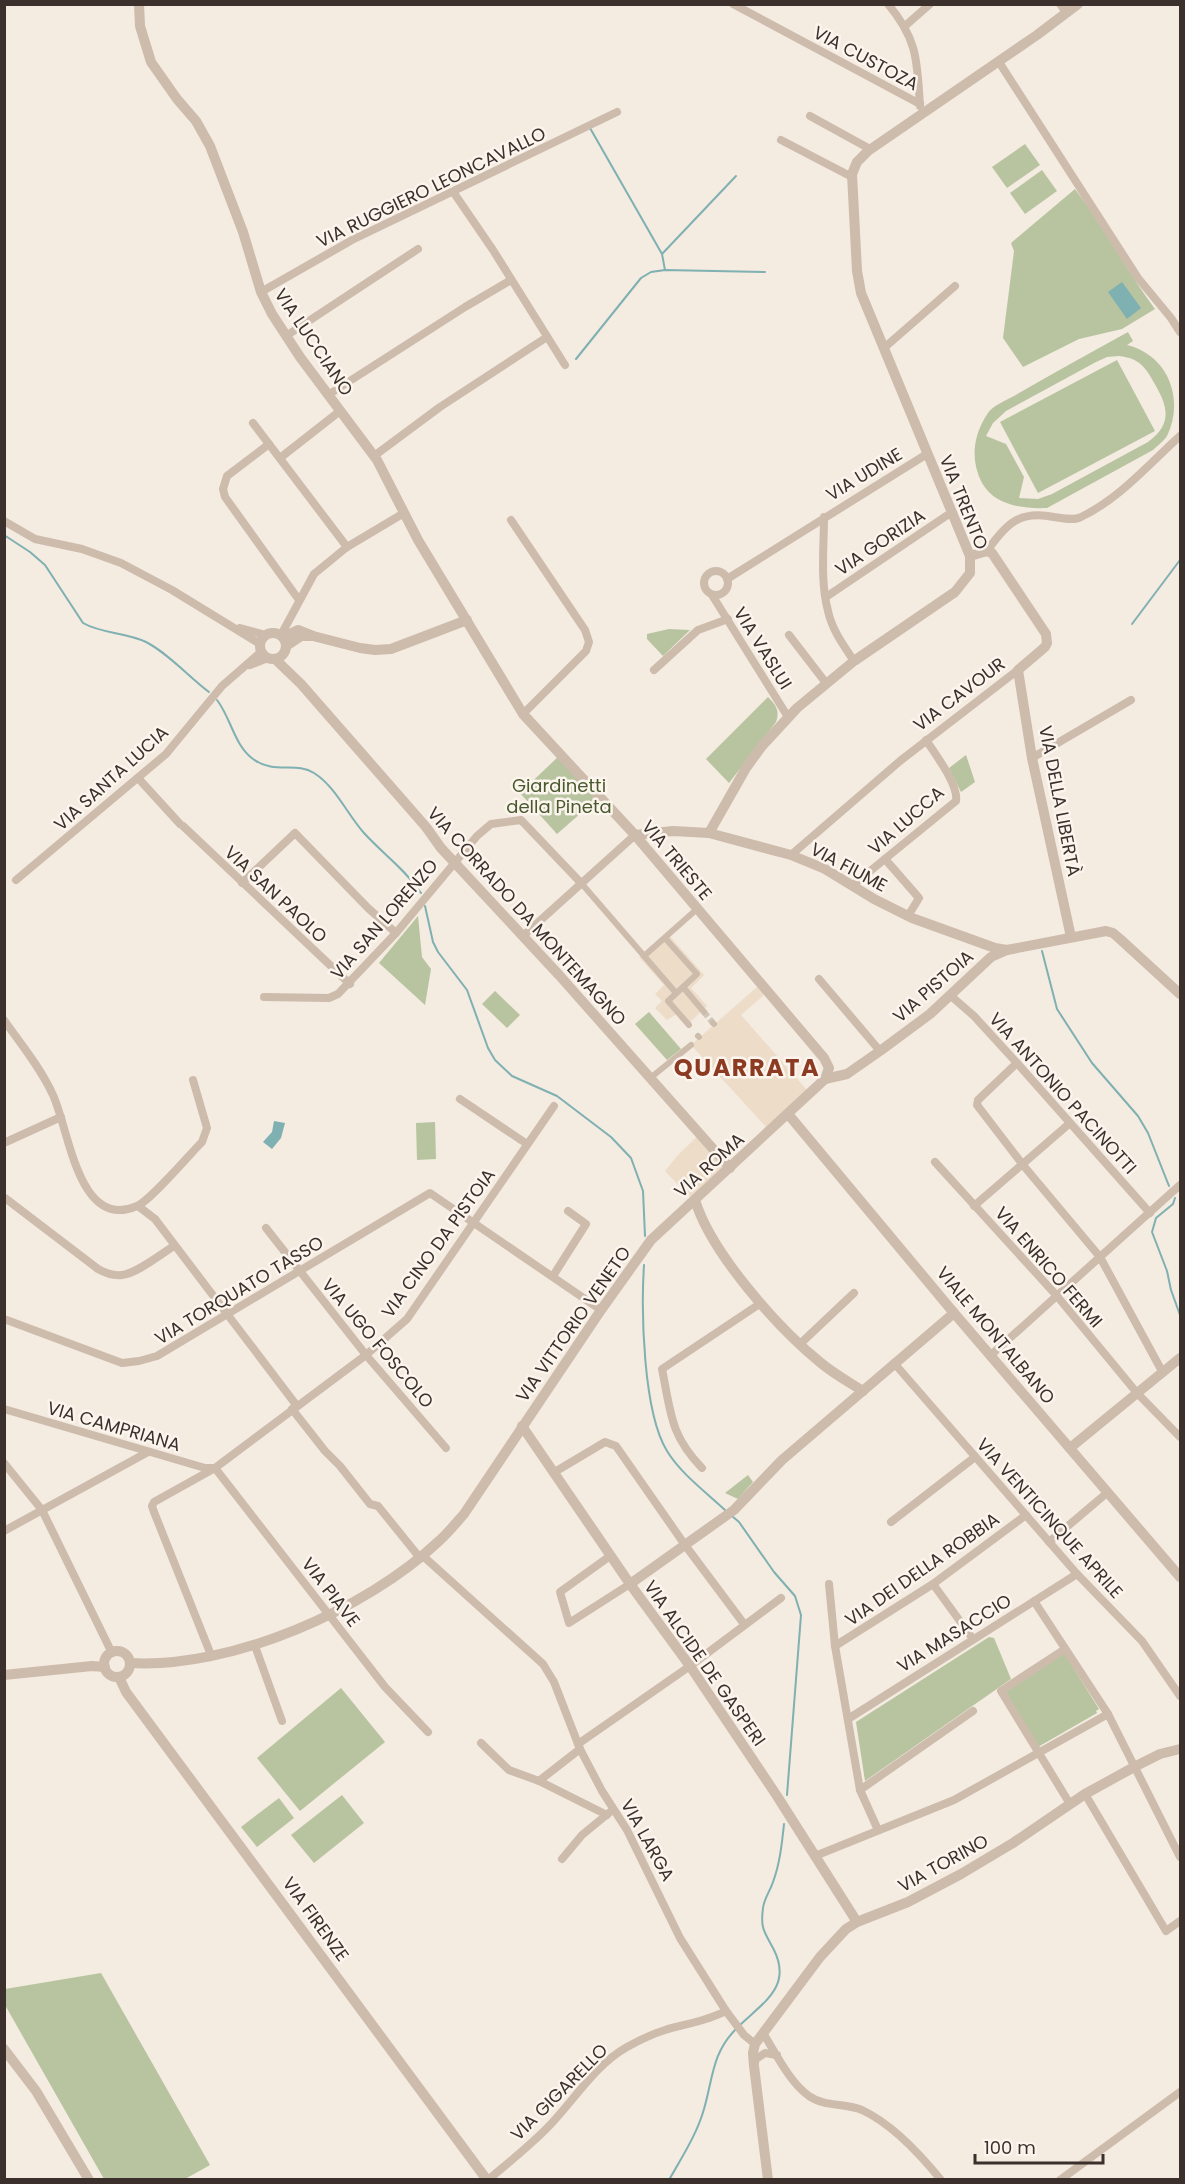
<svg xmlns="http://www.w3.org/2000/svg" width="1185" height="2184" font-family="Poppins,sans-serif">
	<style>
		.green { fill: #b8c4a0; fill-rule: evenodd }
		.plaza { fill: #ecdcc8 }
		.water { fill: #7fb0b2 }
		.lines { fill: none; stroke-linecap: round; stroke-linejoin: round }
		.stream { stroke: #7fb0b2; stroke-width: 2 }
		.pedestrian-tunnel { stroke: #cfc6bd; stroke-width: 6; stroke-dasharray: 6 3; stroke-linecap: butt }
		.pedestrian { stroke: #cdbbac; stroke-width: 6 }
		.minor { stroke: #cdbbac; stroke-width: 8 }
		.tertiary { stroke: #cdbbac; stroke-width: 10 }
		.labels { text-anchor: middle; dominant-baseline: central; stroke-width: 5; stroke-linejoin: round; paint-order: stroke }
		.street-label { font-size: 18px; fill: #3b302b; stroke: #fbf5ee }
		.park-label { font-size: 18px; fill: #4a5a2e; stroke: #fbf5ee }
		.district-label { font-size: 24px; font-weight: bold; letter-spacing: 1.5px; fill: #8c3b22; stroke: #fbf5ee }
	</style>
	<rect width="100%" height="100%" fill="#f4ebe1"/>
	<g class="green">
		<polygon points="1025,144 1040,165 1007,188 992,167"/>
		<polygon points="1042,170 1057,191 1025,214 1010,193"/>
		<path d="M1075,189C1104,227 1126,270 1155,309L1122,329L1079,339L1023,367L1003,338L1014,251L1011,243Z"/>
		<path d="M1128,332L1133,341L1127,345C1168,355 1185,399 1167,436C1164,441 1158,445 1153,450L1047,508C1024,509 995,506 982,483C970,460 973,435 988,413C992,406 1007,400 1014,396C1052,374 1090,353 1128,332ZM1119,356C1140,358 1146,368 1156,386C1169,409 1171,425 1148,442L1052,494L1038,499L1019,498L1024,477L1006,444L986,436L993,423L1006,411L1096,362L1107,357Z"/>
		<polygon points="1117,360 1155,431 1038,493 1000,422"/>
		<polygon points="669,629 690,630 663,656 647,639 647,634"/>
		<path d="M768,697C776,705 780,711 776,722L729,783L706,759Z"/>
		<polygon points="966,755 975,782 961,792 949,768"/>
		<polygon points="559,756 598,798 557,834 520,793"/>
		<polygon points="418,916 422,957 431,969 425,1005 379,963"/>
		<polygon points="495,991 520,1015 507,1028 482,1004"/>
		<polygon points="649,1012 681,1049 667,1060 635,1024"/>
		<polygon points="435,1122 436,1159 417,1160 416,1123"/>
		<polygon points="748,1475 753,1482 738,1499 725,1493"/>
		<polygon points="989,1637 994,1638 1011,1679 865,1781 856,1722"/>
		<polygon points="1064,1653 1099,1709 1096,1711 1097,1713 1038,1747 1004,1692"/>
		<polygon points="341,1688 385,1742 300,1811 257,1758"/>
		<polygon points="342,1795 364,1823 314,1863 291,1835"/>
		<polygon points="279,1798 294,1818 257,1847 241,1827"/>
		<polygon points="101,1973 210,2165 185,2179 104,2179 5,2005 5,1989"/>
	</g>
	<g class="plaza">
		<polygon points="667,933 704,975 691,988 707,1006 687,1025 677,1014 667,1020 655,1008 662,1001 655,994 664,985 639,957"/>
		<polygon points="757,987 764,995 741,1015 807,1090 768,1129 691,1045"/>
		<polygon points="703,1131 731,1163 692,1199 665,1171 678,1155"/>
	</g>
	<g class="water">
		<polygon points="1122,282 1141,308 1127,319 1108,292"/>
		<polygon points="274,1121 285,1123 281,1138 272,1149 263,1142 272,1132"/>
	</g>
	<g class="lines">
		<g class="stream">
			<polyline points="590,128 662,254 665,270"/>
			<polyline points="662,254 736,176"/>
			<polyline points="576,359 641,278 651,272 665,270 765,272"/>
			<path d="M4,535L30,552L45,565L83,623C102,634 126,632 146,642C169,654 188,676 209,692"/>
			<polyline points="1132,624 1180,560"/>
			<path d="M217,700C231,718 234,745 253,759C275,775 296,761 314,773C336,787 347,814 364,833C383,854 405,869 421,893"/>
			<polyline points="425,906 433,942 438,952 467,990 488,1048 495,1060 512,1076 557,1096 611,1137 631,1158 643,1191 645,1236"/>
			<polyline points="1042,951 1057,1009 1092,1063 1138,1116 1148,1133 1169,1186"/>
			<polyline points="1175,1198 1173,1204 1156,1218 1152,1232 1167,1271 1171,1290 1180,1315"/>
			<path d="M644,1265C641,1311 643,1412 667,1451C681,1474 706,1492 725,1510"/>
			<polyline points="732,1516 739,1522 774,1572 795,1596 801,1615 787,1795"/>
			<path d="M740,2025C764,2002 792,1986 774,1950C765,1932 760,1930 763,1908C764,1899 770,1891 773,1882C780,1863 782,1843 784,1824"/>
			<path d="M669,2180C682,2157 697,2134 704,2109C713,2078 712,2053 736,2029"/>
		</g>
		<polyline class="pedestrian-tunnel" points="704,1012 713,1023"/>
		<g class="pedestrian">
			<polyline points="582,884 676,993"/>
			<polyline points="665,938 697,974 668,1001 689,1025"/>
			<polyline points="644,956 697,909"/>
			<polyline points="683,987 704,1012"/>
			<polyline points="713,1023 714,1024"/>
			<polyline points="698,1036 699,1037"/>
			<polyline points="649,1079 691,1045"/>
		</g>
		<g class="minor">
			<polyline points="733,4 920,104"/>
			<path d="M888,4C918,40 917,61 920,106"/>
			<polyline points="1060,4 1067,13"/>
			<polyline points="905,26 930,4"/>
			<polyline points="999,62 1138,278 1171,318 1180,332"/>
			<polyline points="810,116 870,149"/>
			<polyline points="781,140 852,177"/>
			<polyline points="454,193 493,250 565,365"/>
			<polyline points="261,292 352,240 617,112"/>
			<polyline points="286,336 418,249"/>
			<polyline points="884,348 955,286"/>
			<polyline points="328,395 465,307 511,280"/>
			<polyline points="253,423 347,547"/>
			<polyline points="269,444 227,476 223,489 225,497 299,600"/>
			<polyline points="374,456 440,407 547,337"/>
			<polyline points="280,458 340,411"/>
			<path d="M824,517C824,547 820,581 828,611C832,630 844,646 854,661"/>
			<polyline points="511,520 585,630 589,642 586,651 523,714"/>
			<polyline points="4,521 35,539 82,549 121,563 172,590 260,644"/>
			<path d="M987,551C1006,524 1019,510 1054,517C1062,518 1074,521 1081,517C1119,499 1149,464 1180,436"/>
			<circle cx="716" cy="583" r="12"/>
			<polyline points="727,579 927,454"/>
			<polyline points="712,595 788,717"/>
			<polyline points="826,597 952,512"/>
			<polyline points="240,628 266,635"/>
			<polyline points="281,635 314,574 347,547 404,513"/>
			<polyline points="789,635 826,683"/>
			<polyline points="250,665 268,658"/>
			<polyline points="654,670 698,630 728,619"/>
			<polyline points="1032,758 1131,700"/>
			<polyline points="138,778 180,824"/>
			<polyline points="183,826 350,984"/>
			<polyline points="791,855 900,761 1018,670"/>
			<polyline points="885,859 919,898 908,916"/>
			<polyline points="16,880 166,754 222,686 261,652"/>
			<polyline points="242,883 295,833 368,908 396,933"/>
			<path d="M853,885L956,801C959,785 935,754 926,740"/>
			<polyline points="523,936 635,835"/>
			<polyline points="819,979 880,1051"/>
			<polyline points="951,996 974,1016 1017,1063 1150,1213"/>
			<polyline points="264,997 329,998 338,994 396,933 477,836 491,824 521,820 582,884"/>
			<path d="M4,1020C20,1043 40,1067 52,1093C69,1126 77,1232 137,1206C150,1201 190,1154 202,1142L207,1128L193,1080"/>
			<polyline points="1017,1063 978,1100 977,1105 1023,1165 1100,1257 1163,1373"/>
			<polyline points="460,1099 527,1144"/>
			<polyline points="6,1142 61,1117"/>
			<polyline points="935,1162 1057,1296 1137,1393 1180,1437"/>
			<path d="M5,1198L98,1269C105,1273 113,1276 122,1275C136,1274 161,1254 174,1246"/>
			<polyline points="138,1206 155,1219 297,1406"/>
			<polyline points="974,1206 1070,1123"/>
			<polyline points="266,1228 366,1355 446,1448"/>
			<polyline points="553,1276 586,1224 568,1211"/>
			<polyline points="4,1319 122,1363 139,1361 157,1356 430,1193 601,1310"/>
			<polyline points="800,1344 854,1293"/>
			<polyline points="991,1355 1180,1185"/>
			<polyline points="894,1363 1077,1574 1142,1641 1180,1696"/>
			<polyline points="4,1409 205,1468 213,1468"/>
			<polyline points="292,1409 325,1451 340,1466 370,1504 378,1506 420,1558"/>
			<polyline points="4,1463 42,1510 112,1653"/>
			<polyline points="215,1468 385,1687 428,1732"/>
			<path d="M702,1468C670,1435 671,1413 662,1369L761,1303"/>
			<polyline points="553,1473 605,1442 616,1446 685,1545 744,1624"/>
			<polyline points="891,1522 975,1457"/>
			<polyline points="4,1531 148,1452"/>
			<polyline points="1049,1542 1108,1492"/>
			<polyline points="423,1556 543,1664 554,1682 580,1749 602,1791 627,1830 680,1938 726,2011 744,2035 755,2044"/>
			<polyline points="610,1556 560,1592 569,1623 630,1584"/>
			<polyline points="829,1584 835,1646 860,1790 878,1830"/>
			<polyline points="933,1584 973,1639"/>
			<polyline points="1034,1601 1108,1714 1180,1857"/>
			<polyline points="255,1646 282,1721"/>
			<polyline points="835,1646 933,1584 1026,1515"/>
			<polyline points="1065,1649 1001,1691 1070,1804"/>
			<polyline points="211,1655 154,1512 152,1506 154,1502 215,1468 366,1355 407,1319 554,1106"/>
			<polyline points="848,1719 1077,1574"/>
			<polyline points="481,1743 509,1770 539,1781 580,1749"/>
			<polyline points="578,1744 690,1666 781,1598"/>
			<polyline points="539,1781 607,1815"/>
			<polyline points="860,1790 973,1711"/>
			<polyline points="1085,1794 1166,1931 1180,1921"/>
			<polyline points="815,1856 954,1800 1108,1714"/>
			<polyline points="562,1859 582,1835 610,1812"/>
			<path d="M763,2033C775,2052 790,2083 809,2096C824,2107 845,2103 862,2110C892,2124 920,2154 941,2180"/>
			<polyline points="754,2065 756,2059 765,2053 777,2055"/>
			<path d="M488,2180C509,2162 531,2145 550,2125C575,2099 595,2065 627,2047C638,2041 652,2034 665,2030C685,2024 707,2021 726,2011"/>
			<polyline points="1060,2180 1180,2092"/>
		</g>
		<g class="tertiary">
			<polyline points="970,556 987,551 992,553 1046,634 1047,643 1045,647 1018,670 1032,758 1071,937"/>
			<circle cx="273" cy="646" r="13"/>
			<polyline points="283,637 298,630 313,636 360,648 375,650 391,649 467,620"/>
			<polyline points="286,646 301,636 313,636"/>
			<polyline points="275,659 301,684 426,827 441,848 559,975 730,1168"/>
			<polyline points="709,833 746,768 762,746 797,708 854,661 955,592 970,573 970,556 861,293 857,271 852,174 857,162 868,151 1037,35 1078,4"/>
			<polyline points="635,835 673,831 709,833 791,855 825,869 874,899 912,918 995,948 1007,950"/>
			<polyline points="825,1079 847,1074 880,1051 930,1014 991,957 1007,950 1106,931 1113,933 1120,939 1180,994"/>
			<polyline points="788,1114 954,1313 1180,1577"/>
			<path d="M695,1200C711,1253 778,1328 821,1363C834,1374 849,1382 863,1391"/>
			<polyline points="522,1426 630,1584 690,1666 777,1796 857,1922"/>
			<polyline points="1070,1448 1180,1358"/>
			<polyline points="630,1584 734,1510 782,1460 954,1313"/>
			<circle cx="117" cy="1664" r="13"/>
			<path d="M130,1663C231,1669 366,1610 439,1541C448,1533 456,1523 464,1514L601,1310L651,1240L825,1079L829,1068L824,1058L635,835L523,714L418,540L377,460L300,357L272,314L261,292L243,232L210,146L196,121L177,99L151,62L140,26L139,4"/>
			<polyline points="4,1675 92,1666 105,1667"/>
			<polyline points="119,1677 126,1692 487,2180"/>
			<polyline points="4,2049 36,2091 89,2180"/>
			<polyline points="768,2180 754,2066 753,2053 755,2044 820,1957 846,1929 857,1922 908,1902 961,1874 1013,1843 1085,1794 1136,1766 1160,1754 1180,1749"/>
		</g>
	</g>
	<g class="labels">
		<g class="street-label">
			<text transform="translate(866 58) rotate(28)">VIA CUSTOZA</text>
			<text transform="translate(431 187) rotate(-26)">VIA RUGGIERO LEONCAVALLO</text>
			<text transform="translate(314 342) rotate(56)">VIA LUCCIANO</text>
			<text transform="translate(864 474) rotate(-31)">VIA UDINE</text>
			<text transform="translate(964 502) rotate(68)">VIA TRENTO</text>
			<text transform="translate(880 542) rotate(-34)">VIA GORIZIA</text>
			<text transform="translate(763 648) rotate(58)">VIA VASLUI</text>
			<text transform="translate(959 694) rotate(-37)">VIA CAVOUR</text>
			<text transform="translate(111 778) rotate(-42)">VIA SANTA LUCIA</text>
			<text transform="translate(1060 801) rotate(79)">VIA DELLA LIBERTÀ</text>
			<text transform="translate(906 820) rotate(-41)">VIA LUCCA</text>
			<text transform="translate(677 860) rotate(50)">VIA TRIESTE</text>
			<text transform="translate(849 867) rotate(28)">VIA FIUME</text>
			<text transform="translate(276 894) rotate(43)">VIA SAN PAOLO</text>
			<text transform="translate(527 916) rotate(48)">VIA CORRADO DA MONTEMAGNO</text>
			<text transform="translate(384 919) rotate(-49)">VIA SAN LORENZO</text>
			<text transform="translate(933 986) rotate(-41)">VIA PISTOIA</text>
			<text transform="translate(1063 1093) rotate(48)">VIA ANTONIO PACINOTTI</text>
			<text transform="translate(709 1165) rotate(-42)">VIA ROMA</text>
			<text transform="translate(438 1243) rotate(-54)">VIA CINO DA PISTOIA</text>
			<text transform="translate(1049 1267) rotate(49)">VIA ENRICO FERMI</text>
			<text transform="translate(239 1290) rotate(-31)">VIA TORQUATO TASSO</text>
			<text transform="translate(573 1324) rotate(-55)">VIA VITTORIO VENETO</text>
			<text transform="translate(996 1335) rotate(50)">VIALE MONTALBANO</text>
			<text transform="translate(378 1343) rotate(50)">VIA UGO FOSCOLO</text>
			<text transform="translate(114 1426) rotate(16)">VIA CAMPRIANA</text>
			<text transform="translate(1050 1518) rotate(48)">VIA VENTICINQUE APRILE</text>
			<text transform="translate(922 1569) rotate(-35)">VIA DEI DELLA ROBBIA</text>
			<text transform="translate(331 1592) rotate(52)">VIA PIAVE</text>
			<text transform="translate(954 1633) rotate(-32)">VIA MASACCIO</text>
			<text transform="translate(705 1663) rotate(55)">VIA ALCIDE DE GASPERI</text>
			<text transform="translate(648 1840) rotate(61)">VIA LARGA</text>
			<text transform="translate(943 1863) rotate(-29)">VIA TORINO</text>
			<text transform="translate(316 1919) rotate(54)">VIA FIRENZE</text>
			<text transform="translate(559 2092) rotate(-45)">VIA GIGARELLO</text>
		</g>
		<g class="park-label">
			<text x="559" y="785">Giardinetti<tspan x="559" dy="21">della Pineta</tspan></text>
		</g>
		<g class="district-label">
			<text x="747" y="1067">QUARRATA</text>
		</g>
	</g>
	<rect width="1185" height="2184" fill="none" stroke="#3b302b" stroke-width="12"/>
	<path d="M975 2154v9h128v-9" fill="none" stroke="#3b302b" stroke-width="3"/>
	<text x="984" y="2154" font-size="18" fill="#3b302b" stroke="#fbf5ee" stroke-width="4.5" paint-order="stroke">100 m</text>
</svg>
